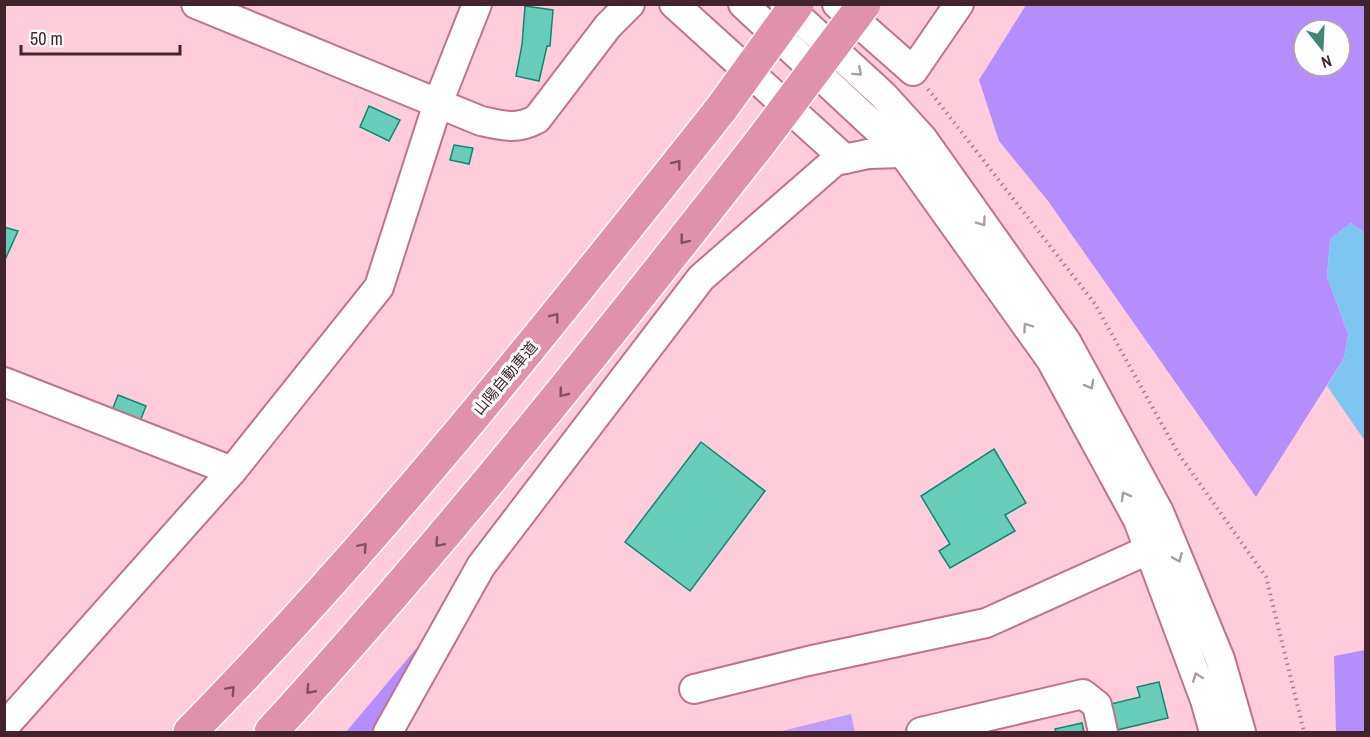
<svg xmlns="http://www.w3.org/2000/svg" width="1370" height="737" font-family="'Archivo Narrow','Noto Sans JP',sans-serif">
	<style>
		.green { fill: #bd9efd }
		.forest { fill: #b48efd; fill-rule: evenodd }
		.water { fill: #7fc5f2 }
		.building { fill: #68cdb8; stroke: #0d8875; stroke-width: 1.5 }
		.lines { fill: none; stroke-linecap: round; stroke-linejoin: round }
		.minor-casing { stroke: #bf738d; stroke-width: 32 }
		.highway-casing { stroke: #fff; stroke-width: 36 }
		.path { stroke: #aa808e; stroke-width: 4; stroke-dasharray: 1.5 4.5; stroke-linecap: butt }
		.minor { stroke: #fff; stroke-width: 28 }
		.highway { stroke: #e091ac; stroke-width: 33 }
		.highway-bridge-casing { stroke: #fff; stroke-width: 36; stroke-linecap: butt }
		.highway-bridge { stroke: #e091ac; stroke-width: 33 }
		.oneway { stroke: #aa9ca1 }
		.oneway2 { stroke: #814f60 }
		.labels { text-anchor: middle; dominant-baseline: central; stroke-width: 6; stroke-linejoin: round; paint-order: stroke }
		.street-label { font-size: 15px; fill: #42232e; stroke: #fdfdfd }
	</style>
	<rect width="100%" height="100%" fill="#ffccdc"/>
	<polygon class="green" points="851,714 855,732 778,732"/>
	<g class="forest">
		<path d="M1026,5H1365V233L1351,223L1330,239L1327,277L1348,334L1344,358L1256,497L1048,201L999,141L979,80ZM1304,30H1340V66H1304Z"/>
		<polygon points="468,587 381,732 346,732"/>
		<polygon points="1365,650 1365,732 1336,732 1334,656"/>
	</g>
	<polygon class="water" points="1351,223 1365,233 1365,441 1327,386 1344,358 1348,334 1327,277 1330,239"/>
	<g class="building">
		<polygon points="525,6 553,10 550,46 547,46 539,81 516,76 522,45"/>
		<polygon points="369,106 400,120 389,141 360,127"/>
		<polygon points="454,145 473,148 469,164 450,160"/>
		<polygon points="4,227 18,231 4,262"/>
		<polygon points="118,395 146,406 139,424 111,413"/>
		<polygon points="701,442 765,491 690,591 625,542"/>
		<polygon points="994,449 1026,503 1005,515 1015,531 950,568 939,551 950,544 921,496"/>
		<polygon points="1159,682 1168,718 1117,730 1111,704 1140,697 1137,687"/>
		<polygon points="1082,723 1084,732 1056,732 1055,729"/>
	</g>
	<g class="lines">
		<defs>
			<g id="minor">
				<path d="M196,4L481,121C503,126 517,130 537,119L608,26L630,4"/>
				<polyline points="674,4 845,159"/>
				<polyline points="743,4 903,153 1051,360 1138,520 1205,700 1214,732"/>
				<polyline points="784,4 883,95 923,139 1066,341 1159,512 1220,659 1241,732"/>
				<polyline points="837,4 913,71 959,4"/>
				<polyline points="4,382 232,471"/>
				<polyline points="694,689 808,661 986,623 1148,550"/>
				<polyline points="4,727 232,471 379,287 438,103 477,4"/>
				<polyline points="388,732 481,566 701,278 835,161 868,154 903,153"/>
				<polyline points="921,732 1083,694 1097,705 1103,732"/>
			</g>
			<g id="highway">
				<path d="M190,732C382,537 551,323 721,109"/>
				<path d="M271,732C443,544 601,345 759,144"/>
			</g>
		</defs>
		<use href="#minor" class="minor-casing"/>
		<use href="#highway" class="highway-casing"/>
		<polyline class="path" points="928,89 1095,304 1178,453 1266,577 1304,732"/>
		<use href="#minor" class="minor"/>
		<use href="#highway" class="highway"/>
		<defs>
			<g id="highway-bridge">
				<polyline points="721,109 797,4"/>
				<polyline points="759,144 864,4"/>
			</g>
		</defs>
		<use href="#highway-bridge" class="highway-bridge-casing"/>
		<use href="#highway-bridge" class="highway-bridge"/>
	</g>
	<defs><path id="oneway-chevron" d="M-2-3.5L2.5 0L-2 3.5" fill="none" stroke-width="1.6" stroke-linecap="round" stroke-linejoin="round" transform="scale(1.5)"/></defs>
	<g class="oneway">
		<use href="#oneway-chevron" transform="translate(858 72) rotate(42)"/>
		<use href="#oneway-chevron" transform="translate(982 222) rotate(55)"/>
		<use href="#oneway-chevron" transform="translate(1027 327) rotate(-125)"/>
		<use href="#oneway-chevron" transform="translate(1090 385) rotate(61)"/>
		<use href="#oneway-chevron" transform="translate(1125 496) rotate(-119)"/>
		<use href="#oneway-chevron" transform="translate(1178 558) rotate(67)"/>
		<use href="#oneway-chevron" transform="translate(1197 677) rotate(-111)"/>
	</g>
	<g class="oneway2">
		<use href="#oneway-chevron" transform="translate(677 164) rotate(-52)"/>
		<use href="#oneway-chevron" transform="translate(684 240) rotate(128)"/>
		<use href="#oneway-chevron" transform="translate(555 317) rotate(-52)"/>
		<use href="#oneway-chevron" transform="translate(563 393) rotate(129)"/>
		<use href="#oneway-chevron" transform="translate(439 543) rotate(131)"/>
		<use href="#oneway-chevron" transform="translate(363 547) rotate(-49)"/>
		<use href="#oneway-chevron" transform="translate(231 690) rotate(-47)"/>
		<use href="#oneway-chevron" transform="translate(310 690) rotate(132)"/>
	</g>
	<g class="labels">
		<g class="street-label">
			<text transform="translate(505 378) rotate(-50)">山陽自動車道</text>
		</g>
	</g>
	<rect width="1370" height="737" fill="none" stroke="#42232e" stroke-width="12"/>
	<g transform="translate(1322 48) rotate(162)"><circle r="28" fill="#fdfdfd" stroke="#b2a6aa" stroke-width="1.5"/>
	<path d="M0-4.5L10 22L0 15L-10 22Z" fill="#438678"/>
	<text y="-9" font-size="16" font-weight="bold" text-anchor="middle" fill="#42232e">N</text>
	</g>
	<path d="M21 45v9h159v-9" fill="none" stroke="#42232e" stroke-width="3"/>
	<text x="30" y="45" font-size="18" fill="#42232e" stroke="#fdfdfd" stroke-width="4.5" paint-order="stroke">50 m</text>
</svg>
